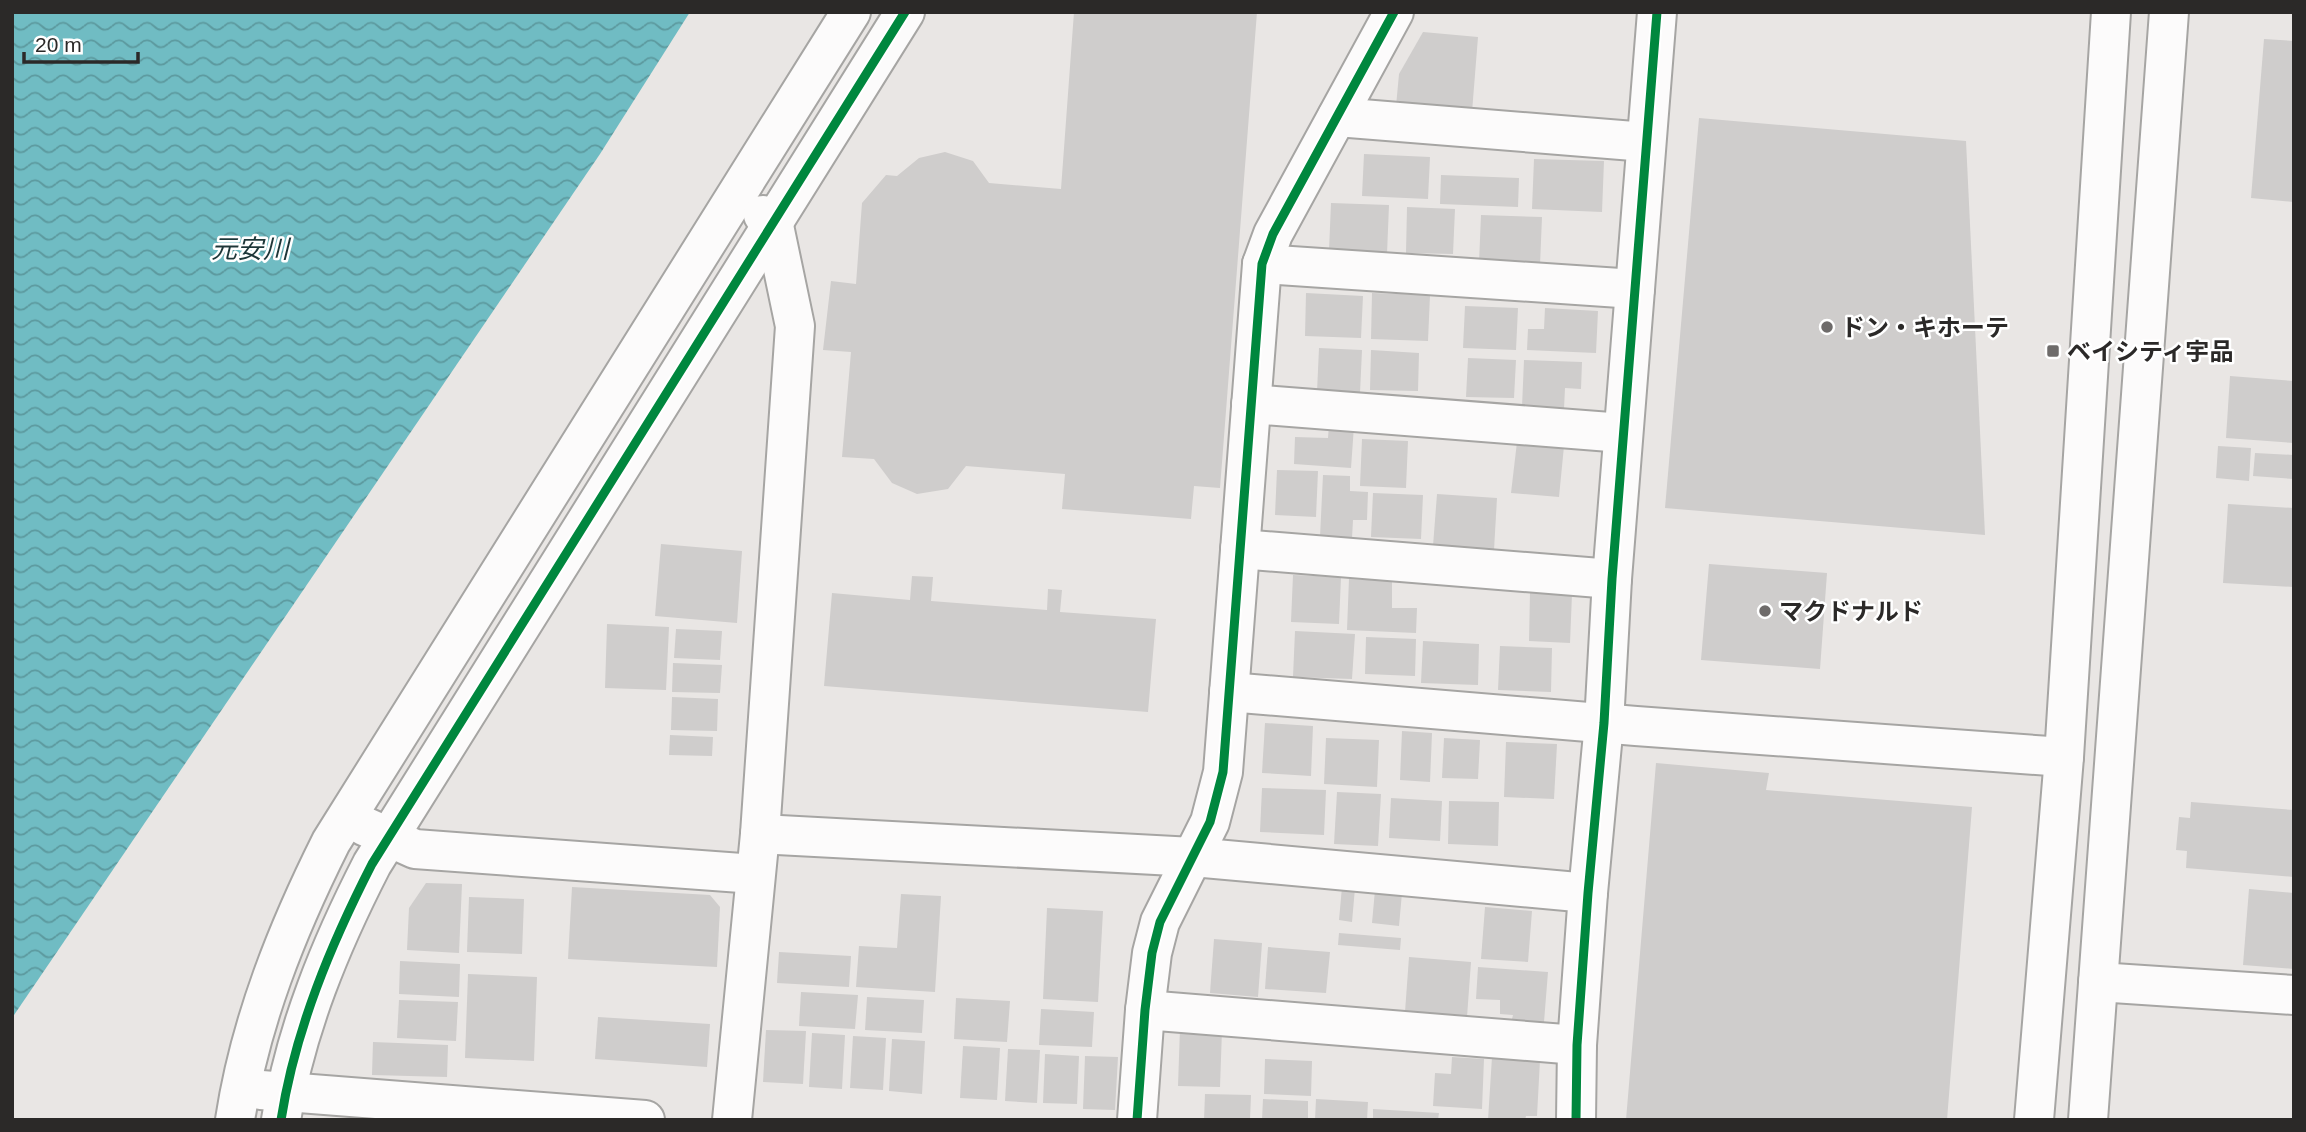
<svg xmlns="http://www.w3.org/2000/svg" width="2306" height="1132" font-family="Arial,'Noto Sans JP',sans-serif">
	<style>
		.water { fill: url(#water-waves) }
		.building { fill: #cfcdcc }
		.lines { fill: none; stroke-linecap: round; stroke-linejoin: round }
		.minor-casing { stroke: #a6a5a3; stroke-width: 42 }
		.minor { stroke: #fcfbfb; stroke-width: 38 }
		.cycleway-casing { stroke: #fff; stroke-width: 13 }
		.cycleway { stroke: #00873e; stroke-width: 9 }
		.poi-dot { fill: #6e6b6a; stroke: #fff; stroke-width: 2.5 }
		.labels { text-anchor: middle; dominant-baseline: central; stroke-width: 5; stroke-linejoin: round; paint-order: stroke }
		.poi-label { font-size: 24px; font-weight: bold; fill: #2b2928; stroke: #fff; text-anchor: start }
		.water-label { font-size: 26px; font-style: italic; fill: #1d3638; stroke: #fff }
	</style>
	<defs>
		<pattern id="water-waves" width="16" height="10" patternUnits="userSpaceOnUse" patternTransform="scale(1.75)"><rect width="16" height="10" fill="#70bcc3"/><path d="M0 5q4-4 8 0t8 0" fill="none" stroke="#5c999e"/></pattern>
	</defs>
	<rect width="100%" height="100%" fill="#e9e6e4"/>
	<polygon class="water" points="12,12 690,12 600,154 12,1018"/>
	<g class="building">
		<polygon points="1074,12 1257,12 1220,488 1194,486 1191,519 1062,509 1065,474 966,466 948,489 917,494 892,483 874,459 842,457 851,352 823,350 831,281 856,284 862,203 886,175 897,176 919,158 945,152 973,161 989,183 1061,189"/>
		<polygon points="1423,32 1478,37 1472,112 1396,106 1399,74"/>
		<polygon points="2264,39 2294,41 2294,202 2251,198"/>
		<polygon points="1699,118 1966,141 1985,535 1665,508"/>
		<polygon points="1364,154 1430,157 1428,199 1362,196"/>
		<polygon points="1534,159 1604,161 1602,212 1532,209"/>
		<polygon points="1441,175 1519,178 1518,207 1440,204"/>
		<polygon points="1331,203 1389,205 1387,254 1329,251"/>
		<polygon points="1407,207 1455,209 1453,254 1406,253"/>
		<polygon points="1481,215 1542,217 1540,265 1479,263"/>
		<polygon points="1306,293 1363,296 1361,338 1305,336"/>
		<polygon points="1372,293 1430,295 1428,341 1371,339"/>
		<polygon points="1465,306 1518,308 1516,350 1463,348"/>
		<polygon points="1545,308 1598,311 1596,353 1527,350 1528,329 1544,329"/>
		<polygon points="1319,348 1362,350 1360,393 1317,392"/>
		<polygon points="1371,350 1419,353 1418,391 1370,390"/>
		<polygon points="1468,358 1516,360 1514,398 1466,397"/>
		<polygon points="1524,360 1582,362 1581,389 1565,388 1564,409 1522,407"/>
		<polygon points="2230,376 2294,381 2294,443 2226,438"/>
		<polygon points="1329,425 1354,426 1351,468 1294,464 1295,437 1328,438"/>
		<polygon points="1362,439 1408,441 1406,488 1360,486"/>
		<polygon points="1517,442 1564,446 1559,497 1511,493"/>
		<polygon points="2218,446 2251,448 2249,481 2216,478"/>
		<polygon points="2255,453 2294,455 2294,479 2253,476"/>
		<polygon points="1277,470 1318,471 1316,517 1275,515"/>
		<polygon points="1323,475 1350,476 1350,491 1368,492 1367,520 1353,520 1352,538 1320,537"/>
		<polygon points="1373,493 1423,495 1421,539 1371,537"/>
		<polygon points="1437,494 1497,498 1494,550 1433,546"/>
		<polygon points="2228,504 2294,508 2294,587 2223,583"/>
		<polygon points="661,544 742,551 737,623 655,616"/>
		<polygon points="1709,564 1827,573 1820,669 1701,660"/>
		<polygon points="1293,575 1341,577 1339,624 1291,622"/>
		<polygon points="912,576 933,577 931,601 1047,610 1048,589 1062,590 1060,612 1156,619 1148,712 824,686 832,593 910,600"/>
		<polygon points="1349,579 1392,581 1392,608 1417,608 1416,633 1347,630"/>
		<polygon points="1530,593 1572,594 1570,643 1529,641"/>
		<polygon points="607,624 669,627 666,690 605,688"/>
		<polygon points="676,629 722,631 720,660 674,658"/>
		<polygon points="1295,631 1355,634 1352,679 1293,677"/>
		<polygon points="1366,637 1416,639 1415,676 1365,674"/>
		<polygon points="1423,641 1479,644 1478,685 1421,683"/>
		<polygon points="1500,646 1552,648 1551,692 1498,690"/>
		<polygon points="673,663 722,665 720,693 672,692"/>
		<polygon points="672,697 718,699 717,731 671,730"/>
		<polygon points="1265,723 1313,726 1311,776 1262,773"/>
		<polygon points="1402,731 1432,733 1430,782 1400,780"/>
		<polygon points="670,735 713,737 712,756 669,755"/>
		<polygon points="1326,738 1379,740 1377,787 1324,784"/>
		<polygon points="1444,738 1480,740 1478,779 1442,778"/>
		<polygon points="1506,742 1557,744 1554,799 1504,797"/>
		<polygon points="1656,763 1769,773 1766,790 1972,807 1947,1120 1626,1120"/>
		<polygon points="1262,788 1326,790 1324,835 1260,832"/>
		<polygon points="1337,792 1381,794 1378,846 1334,844"/>
		<polygon points="1391,798 1442,801 1440,841 1389,838"/>
		<polygon points="1449,801 1499,802 1498,846 1448,844"/>
		<polygon points="2191,802 2294,810 2294,877 2186,868 2187,851 2176,850 2179,817 2190,818"/>
		<polygon points="426,883 462,884 459,953 407,950 409,908"/>
		<polygon points="572,887 710,895 720,907 717,967 568,959"/>
		<polygon points="1342,887 1355,888 1352,922 1339,920"/>
		<polygon points="2249,889 2294,893 2294,969 2243,965"/>
		<polygon points="1375,890 1402,893 1399,926 1372,923"/>
		<polygon points="901,894 941,896 935,992 856,987 859,946 897,948"/>
		<polygon points="469,897 524,899 522,954 467,952"/>
		<polygon points="1485,907 1532,911 1528,962 1481,959"/>
		<polygon points="1047,908 1103,911 1098,1002 1043,999"/>
		<polygon points="1339,933 1401,938 1400,950 1338,945"/>
		<polygon points="1214,939 1262,943 1258,997 1210,993"/>
		<polygon points="1268,947 1330,952 1326,993 1265,989"/>
		<polygon points="779,952 851,956 849,987 777,983"/>
		<polygon points="1409,957 1471,962 1467,1017 1405,1012"/>
		<polygon points="400,961 460,964 459,997 399,994"/>
		<polygon points="1478,967 1548,972 1544,1022 1512,1019 1513,1015 1500,1014 1500,1000 1476,999"/>
		<polygon points="468,974 537,977 534,1061 465,1058"/>
		<polygon points="801,992 858,995 855,1029 799,1026"/>
		<polygon points="867,997 924,1000 922,1033 865,1030"/>
		<polygon points="956,998 1010,1001 1007,1042 954,1039"/>
		<polygon points="399,1000 458,1002 456,1041 397,1038"/>
		<polygon points="1041,1009 1094,1012 1092,1047 1039,1045"/>
		<polygon points="598,1017 710,1024 707,1067 595,1059"/>
		<polygon points="1180,1028 1222,1030 1220,1087 1178,1086"/>
		<polygon points="766,1030 806,1031 803,1084 763,1082"/>
		<polygon points="812,1033 845,1035 842,1089 809,1087"/>
		<polygon points="853,1036 886,1038 883,1090 850,1088"/>
		<polygon points="892,1039 925,1041 922,1094 889,1091"/>
		<polygon points="373,1042 448,1045 447,1077 372,1075"/>
		<polygon points="963,1046 1000,1048 997,1100 960,1098"/>
		<polygon points="1008,1049 1040,1050 1037,1103 1005,1101"/>
		<polygon points="1045,1054 1079,1056 1077,1104 1043,1103"/>
		<polygon points="1085,1056 1118,1057 1115,1110 1083,1109"/>
		<polygon points="1452,1057 1484,1059 1482,1109 1433,1106 1435,1073 1451,1074"/>
		<polygon points="1492,1057 1540,1060 1537,1116 1526,1116 1525,1120 1488,1120"/>
		<polygon points="1265,1059 1312,1061 1311,1096 1264,1094"/>
		<polygon points="1205,1094 1251,1095 1250,1120 1204,1120"/>
		<polygon points="1263,1099 1308,1101 1308,1120 1262,1120"/>
		<polygon points="1316,1099 1368,1102 1367,1120 1315,1120"/>
		<polygon points="1373,1109 1439,1113 1438,1120 1373,1120"/>
	</g>
	<g class="lines">
		<defs>
			<g id="minor">
				<polyline points="1337,117 1646,142"/>
				<polyline points="1262,264 1635,289"/>
				<polyline points="1251,404 1623,433"/>
				<polyline points="1240,549 1612,579"/>
				<polyline points="1229,692 1636,726 2064,757"/>
				<polyline points="364,826 415,849 755,874"/>
				<polyline points="760,834 1193,857 1588,893"/>
				<polyline points="2098,982 2294,995"/>
				<polyline points="1145,1010 1577,1045"/>
				<polyline points="261,1090 645,1120"/>
				<path d="M235,1120C250,1022 287,930 331,842L851,12"/>
				<path d="M281,1120C295,1030 331,944 372,864L905,12"/>
				<polyline points="732,1120 760,834 795,326 773,221 763,215"/>
				<polyline points="1137,1120 1145,1010 1152,953 1160,922 1210,822 1223,772 1262,264 1273,234 1394,12"/>
				<polyline points="1576,1120 1577,1045 1588,893 1604,723 1612,579 1657,12"/>
				<polyline points="2034,1120 2064,757 2111,12"/>
				<polyline points="2088,1120 2169,12"/>
			</g>
		</defs>
		<use href="#minor" class="minor-casing"/>
		<use href="#minor" class="minor"/>
		<defs>
			<g id="cycleway">
				<path d="M281,1120C295,1030 331,944 372,864L905,12"/>
				<polyline points="1137,1120 1145,1010 1152,953 1160,922 1210,822 1223,772 1262,264 1273,234 1394,12"/>
				<polyline points="1576,1120 1577,1045 1588,893 1604,723 1612,579 1657,12"/>
			</g>
		</defs>
		<use href="#cycleway" class="cycleway-casing"/>
		<use href="#cycleway" class="cycleway"/>
	</g>
	<g class="poi-dot">
		<circle cx="1827" cy="327" r="7"/>
		<rect x="2046" y="344" width="14" height="14" rx="3.5"/>
		<circle cx="1765" cy="611" r="7"/>
	</g>
	<g class="labels">
		<g class="poi-label">
			<text x="1841" y="327">ドン・キホーテ</text>
			<text x="2067" y="351">ベイシティ宇品</text>
			<text x="1779" y="611">マクドナルド</text>
		</g>
		<g class="water-label">
			<text x="250" y="249">元安川</text>
		</g>
	</g>
	<rect width="2306" height="1132" fill="none" stroke="#2b2928" stroke-width="28"/>
	<path d="M24 52v10h114v-10" fill="none" stroke="#2b2928" stroke-width="3.5"/>
	<text x="35" y="52" font-size="21" fill="#2b2928" stroke="#ffffff" stroke-width="5" paint-order="stroke">20 m</text>
</svg>
